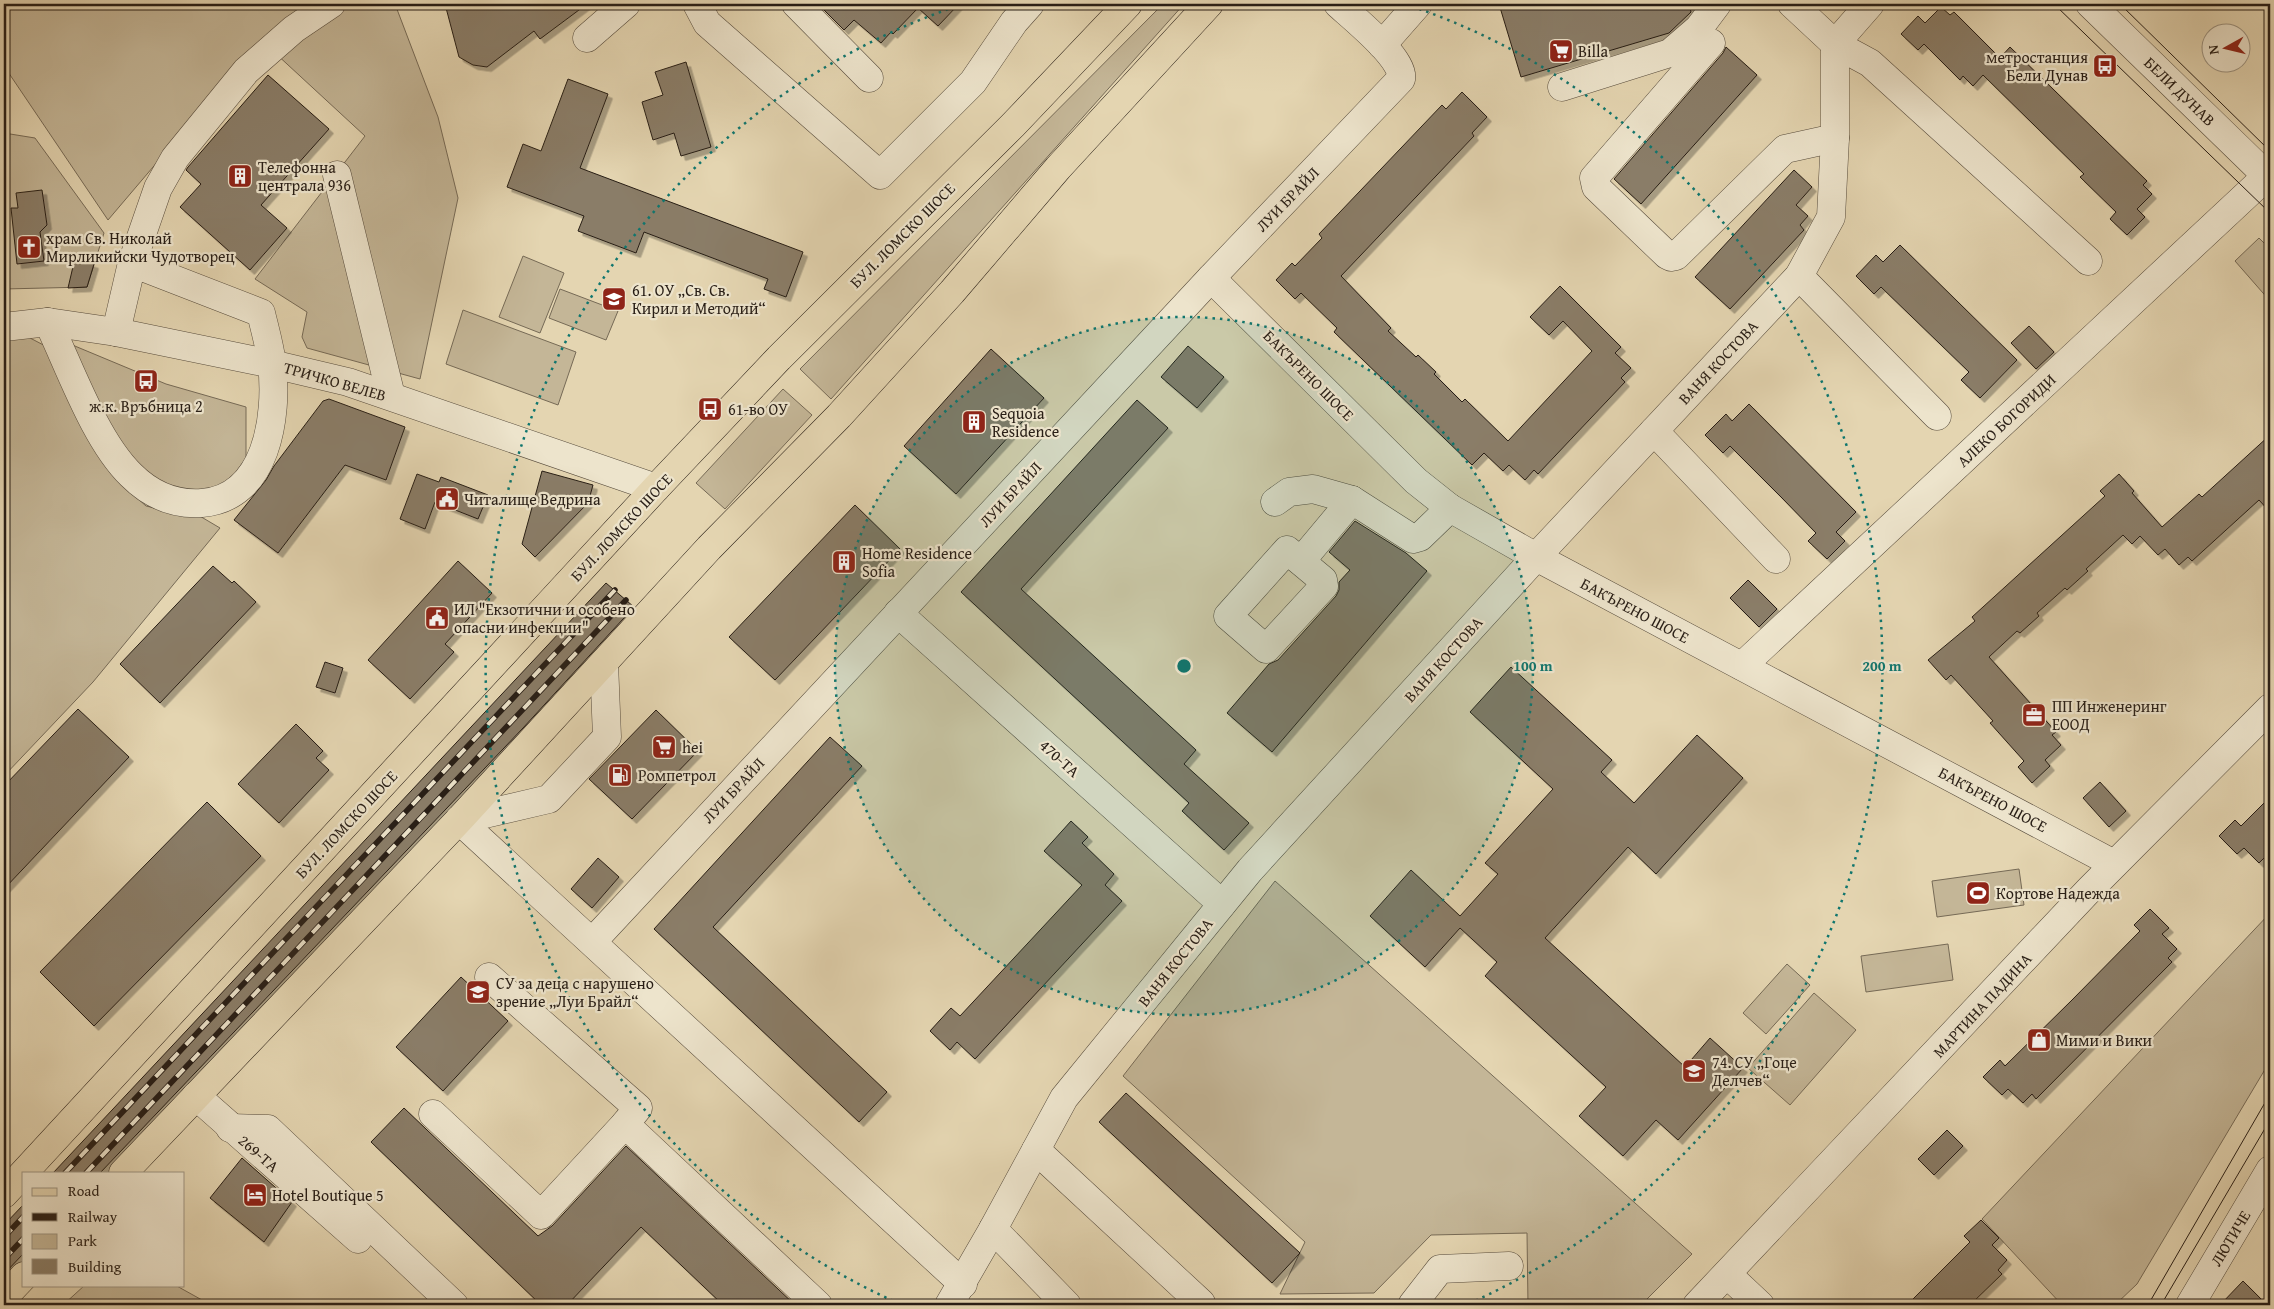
<svg xmlns="http://www.w3.org/2000/svg" width="2274" height="1309" font-family="'Gentium Book Plus',serif">
	<style>
		.green { fill: #c4b697; stroke: #766a56 }
		.building { fill: #8a7d67; stroke: #281e16; filter: url(#shadow) }
		.lines { fill: none; stroke-linecap: round; stroke-linejoin: round }
		.minor-casing { stroke: #574c3d; stroke-width: 29 }
		.major-casing { stroke: #281e16; stroke-width: 29 }
		.minor { stroke: #ede4cc; stroke-width: 28 }
		.major { stroke: #e4d5b1; stroke-width: 28 }
		.tram { stroke: #281e16; stroke-width: 1 }
		.rail-casing { stroke: #281e16; stroke-width: 5.5 }
		.rail { stroke: #ede4cc; stroke-width: 4; stroke-dasharray: 11; stroke-linecap: butt }
		.ring { fill: none; stroke: #0f766e; stroke-width: 2.5; stroke-dasharray: 2.5 5 }
		.labels { text-anchor: middle; dominant-baseline: central; stroke-width: 4.5; stroke-linejoin: round; paint-order: stroke }
		.poi-label { font-size: 16px; fill: #281e16; stroke: #ede4cc; text-anchor: start }
		.street-label { font-size: 16px; fill: #281e16; stroke: #ede4cc }
		.centre { fill: #0f766e; stroke: #ede4cc; stroke-width: 2.5 }
		.ring-label { font-size: 15px; text-anchor: middle; font-weight: bold; fill: #0f766e; stroke: #ede4cc; stroke-width: 4.5; stroke-linejoin: round; paint-order: stroke }
	</style>
	<defs>
		<filter id="shadow"><feDropShadow dx="4.5" dy="4.5" stdDeviation="0" flood-color="#0004"/></filter>
	</defs>
	<rect width="100%" height="100%" fill="#e4d5b1"/>
	<filter id="stains"><feTurbulence type="fractalNoise" baseFrequency=".004" numOctaves="4"/><feColorMatrix values="0 0 0 0 .2 0 0 0 0 .09 0 0 0 0 .02 0 0 0 .5 -.17"/></filter>
	<radialGradient id="worn" r=".72"><stop offset=".6" stop-color="#630" stop-opacity="0"/><stop offset="1" stop-color="#630" stop-opacity=".3"/></radialGradient>
	<g class="green">
		<polygon points="4,4 395,4 438,117 458,198 420,379 307,348 302,337 307,312 255,279 365,136 261,40 108,220 4,66"/>
		<polygon points="1163,4 1184,4 831,399 800,369"/>
		<polygon points="4,133 35,138 104,233 87,287 4,289"/>
		<polygon points="2259,238 2270,249 2270,301 2235,261"/>
		<polygon points="523,256 564,273 540,333 499,317"/>
		<polygon points="560,289 618,311 606,340 549,318"/>
		<polygon points="463,310 576,352 558,405 446,364"/>
		<polygon points="9,327 53,350 118,481 146,506 180,514 198,515 220,528 93,682 4,776 4,329"/>
		<polygon points="70,344 166,384 246,407 246,458 235,473 222,484 208,489 193,490 175,488 159,482 120,448"/>
		<polygon points="783,389 812,415 725,509 696,483"/>
		<polygon points="2019,869 2024,905 1937,917 1932,881"/>
		<polygon points="1275,881 1692,1254 1641,1305 1528,1305 1527,1233 1431,1235 1374,1293 1280,1294 1305,1242 1123,1076"/>
		<polygon points="2270,913 2270,1061 2137,1284 2115,1305 2062,1305 1982,1219"/>
		<polygon points="1948,944 1953,980 1866,992 1861,956"/>
		<polygon points="1787,964 1810,985 1766,1034 1743,1013"/>
		<polygon points="1814,993 1856,1030 1790,1105 1748,1068"/>
		<polygon points="85,1285 175,1285 211,1305 63,1305"/>
	</g>
	<g class="building">
		<polygon points="445,4 587,4 540,39 534,31 487,67 473,65 459,57"/>
		<polygon points="818,4 959,4 938,26 918,8 893,34 891,32 881,43 854,20 844,30"/>
		<polygon points="1499,4 1689,4 1691,12 1669,33 1521,77"/>
		<polygon points="1941,7 1950,15 1954,12 2000,58 2010,47 2147,181 2143,185 2152,194 2137,209 2145,217 2127,235 2110,219 2116,212 2080,177 2084,174 1983,75 1973,86 1963,76 1960,80 1924,44 1918,50 1901,34 1918,16 1925,23"/>
		<polygon points="1726,47 1757,75 1641,204 1614,179 1723,53"/>
		<polygon points="686,62 711,147 681,156 674,133 653,140 642,102 663,95 655,72"/>
		<polygon points="268,75 329,129 261,205 287,228 250,270 180,207 201,184 186,170 188,167"/>
		<polygon points="568,79 608,94 580,168 803,252 786,297 764,289 768,279 644,232 636,253 578,231 584,216 507,187 523,144 541,151"/>
		<polygon points="1462,92 1487,117 1472,133 1474,136 1341,276 1391,328 1388,331 1416,357 1418,355 1436,372 1434,374 1462,402 1465,399 1508,441 1592,351 1563,321 1549,335 1530,317 1560,286 1621,347 1615,353 1631,368 1621,378 1625,382 1538,474 1534,470 1525,480 1509,465 1503,471 1484,453 1472,465 1334,332 1337,328 1301,293 1295,299 1276,280 1292,263 1295,266 1322,238 1319,234 1442,105 1446,109"/>
		<polygon points="1794,170 1812,187 1796,205 1808,216 1800,225 1804,230 1730,309 1695,277"/>
		<polygon points="42,190 47,225 40,232 44,261 17,264 11,208 18,208 16,193"/>
		<polygon points="1900,245 2017,360 1980,398 1961,380 1969,372 1881,287 1874,294 1856,276 1876,255 1883,262"/>
		<polygon points="75,258 94,264 87,287 68,288"/>
		<polygon points="2029,326 2054,352 2036,369 2011,343"/>
		<polygon points="1188,346 1224,377 1197,408 1161,377"/>
		<polygon points="991,349 1044,398 956,494 904,446"/>
		<polygon points="329,399 405,427 386,480 345,465 278,553 234,520 266,480 274,466 323,401"/>
		<polygon points="1137,400 1168,428 1021,589 1196,750 1184,764 1249,823 1224,850 1182,811 1189,803 961,592"/>
		<polygon points="1749,404 1856,512 1836,532 1845,541 1827,559 1808,541 1816,533 1782,498 1730,446 1723,453 1705,435 1726,414 1732,421"/>
		<polygon points="2270,435 2270,512 2259,500 2192,561 2188,557 2179,565 2165,549 2158,555 2140,536 2132,544 2123,535 2086,569 2088,571 2067,590 2065,588 2037,613 2039,616 2020,633 2017,631 1989,657 2056,732 2052,735 2061,745 2045,760 2050,766 2032,783 2018,767 2024,761 1990,723 1993,721 1951,675 1946,680 1928,660 1975,621 1972,617 2105,496 2100,491 2119,474 2134,491 2132,493 2162,527 2199,494 2202,497"/>
		<polygon points="542,471 593,485 588,503 535,557 522,544"/>
		<polygon points="417,474 439,482 441,477 488,495 478,519 435,502 425,529 400,519"/>
		<polygon points="855,505 900,549 775,680 729,637"/>
		<polygon points="1355,521 1406,553 1427,571 1272,752 1227,713 1269,664 1278,660 1336,596 1339,590 1339,582 1350,570 1329,552"/>
		<polygon points="458,561 492,593 445,644 454,652 410,699 368,660"/>
		<polygon points="213,566 232,583 234,581 256,602 160,703 120,664"/>
		<polygon points="1748,580 1777,609 1759,627 1730,598"/>
		<polygon points="606,583 634,607 523,728 100,1173 53,1173"/>
		<polygon points="325,662 343,668 335,693 316,687"/>
		<polygon points="1511,667 1612,760 1601,772 1634,803 1697,735 1743,778 1656,874 1628,847 1545,938 1685,1067 1710,1038 1743,1068 1678,1140 1656,1120 1623,1156 1579,1116 1606,1087 1485,976 1497,962 1460,928 1425,967 1370,916 1411,870 1460,916 1498,874 1485,863 1553,789 1470,712"/>
		<polygon points="78,709 129,757 4,889 4,786"/>
		<polygon points="656,710 698,751 632,819 589,779"/>
		<polygon points="296,724 323,751 316,758 329,770 279,823 238,784"/>
		<polygon points="830,737 862,766 713,927 887,1092 859,1122 654,929"/>
		<polygon points="2100,782 2126,811 2109,827 2083,798"/>
		<polygon points="2270,797 2270,852 2259,863 2244,848 2237,854 2219,836 2235,820 2241,826"/>
		<polygon points="207,802 261,856 94,1026 40,972"/>
		<polygon points="1071,821 1088,837 1082,843 1114,874 1105,885 1122,901 975,1059 957,1042 950,1050 930,1031 951,1008 960,1016 1082,885 1044,851"/>
		<polygon points="598,858 619,877 592,908 571,889"/>
		<polygon points="2150,909 2169,928 2162,934 2177,949 2168,958 2172,962 2036,1099 2032,1094 2023,1103 2008,1089 2002,1095 1983,1077 2000,1060 2005,1066 2072,1000 2140,931 2134,925"/>
		<polygon points="461,977 508,1021 443,1091 396,1047"/>
		<polygon points="1126,1093 1300,1253 1272,1283 1099,1122"/>
		<polygon points="404,1108 538,1236 552,1226 626,1146 795,1305 723,1305 641,1227 567,1305 541,1305 371,1142"/>
		<polygon points="1947,1130 1963,1146 1934,1175 1918,1159"/>
		<polygon points="242,1158 292,1202 264,1242 210,1198"/>
		<polygon points="24,1204 24,1253 4,1274 4,1225"/>
		<polygon points="1981,1220 1999,1238 1992,1245 2007,1260 1998,1270 2002,1274 1970,1305 1907,1305 1970,1242 1964,1236"/>
		<polygon points="2243,1281 2267,1305 2220,1305"/>
	</g>
	<g class="lines">
		<defs>
			<g id="minor">
				<polyline points="697,4 707,23 880,175 973,82 1014,22 1030,4"/>
				<polyline points="796,4 869,78"/>
				<polyline points="1792,4 1835,44 1870,63 2088,261"/>
				<polyline points="2090,4 2270,179"/>
				<polyline points="587,38 626,4"/>
				<polyline points="1711,43 1594,178 1596,187 1667,255 1671,257 1676,256 1785,149 1835,138"/>
				<polyline points="1382,45 1418,4"/>
				<polyline points="1562,87 1670,53 1699,28 1717,4"/>
				<polyline points="337,175 391,396"/>
				<polyline points="132,263 158,188 175,158 246,71 294,29 331,4"/>
				<polyline points="1799,276 1937,416"/>
				<polyline points="1211,278 1416,481 1450,508 1536,557 2114,864"/>
				<path d="M48,322C70,368 95,440 131,475C150,494 174,505 202,503C267,498 278,416 272,364C270,347 265,330 261,313L132,263L116,332"/>
				<polyline points="4,327 48,322 116,332 272,364 348,382 656,488"/>
				<polyline points="1654,431 1776,559"/>
				<polyline points="1275,502 1289,492 1313,489 1352,500 1413,539 1420,537 1450,508"/>
				<polygon points="1287,550 1323,580 1324,586 1266,649 1228,616"/>
				<polyline points="1301,561 1352,500"/>
				<polyline points="898,613 1222,904"/>
				<polyline points="1742,666 2270,173"/>
				<polyline points="459,820 963,1284"/>
				<polyline points="459,820 549,799 607,737 604,663"/>
				<path d="M593,941L1211,278L1401,79C1406,60 1352,17 1338,4"/>
				<polyline points="489,977 638,1108 625,1124"/>
				<polyline points="196,1096 358,1239"/>
				<polyline points="433,1114 541,1215 625,1124 818,1305"/>
				<polyline points="230,1128 268,1129 454,1305"/>
				<polyline points="1036,1150 1201,1303"/>
				<polyline points="993,1229 1067,1305"/>
				<polyline points="1727,1274 1760,1305"/>
				<polyline points="949,1305 993,1229 1064,1098 1250,870 1536,557 1799,276 1831,217 1835,138 1835,44 1870,4"/>
				<polyline points="1412,1305 1440,1269 1509,1266"/>
				<polyline points="1697,1305 2089,890 2270,708"/>
				<polyline points="2190,1305 2270,1170"/>
			</g>
			<g id="major">
				<polyline points="123,1173 459,820 709,548 839,416 952,292 1058,168 1209,4"/>
				<polyline points="4,1194 656,488 779,358 1013,125 1128,4"/>
				<polyline points="4,1297 24,1276"/>
			</g>
		</defs>
		<use href="#minor" class="minor-casing"/>
		<use href="#major" class="major-casing"/>
		<use href="#minor" class="minor"/>
		<use href="#major" class="major"/>
		<g class="tram">
			<polyline points="2054,4 2270,213"/>
			<polyline points="2120,4 2270,151"/>
			<polyline points="2148,1305 2270,1094"/>
			<polyline points="2161,1305 2270,1120"/>
		</g>
		<defs>
			<g id="rail">
				<polyline points="65,1173 615,590"/>
				<polyline points="86,1173 626,600"/>
				<polyline points="4,1237 24,1216"/>
				<polyline points="4,1259 24,1238"/>
			</g>
		</defs>
		<use href="#rail" class="rail-casing"/>
		<use href="#rail" class="rail"/>
	</g>
	<circle cx="1184" cy="666" r="349" fill="#0f766e" fill-opacity=".12"/>
	<g class="ring">
		<circle cx="1184" cy="666" r="349"/>
		<path d="M900 1304A698 698 0 0 1 963 4M1405 4A698 698 0 0 1 1468 1304"/>
	</g>
	<defs>
		<symbol id="supermarket-square" viewBox="-11 -11 22 22"><rect x="-9" y="-9" width="18" height="18" rx="4" fill="#8f2418" stroke="#ede4cc"/><path d="M-6-5.5h2.5l.6 2H6L4.5 2H-2.5L-4.4-4H-6ZM-1.5 3.2a1.3 1.3 0 1 0 .1 0ZM3 3.2a1.3 1.3 0 1 0 .1 0Z" fill="#fff"/></symbol>
		<symbol id="bus-square" viewBox="-11 -11 22 22"><rect x="-9" y="-9" width="18" height="18" rx="4" fill="#8f2418" stroke="#ede4cc"/><path d="M-5-6H5V4H4V6H2V4H-2V6H-4V4H-5ZM-3.5-4V0h7V-4ZM-3.5 1.2v1.5H-2V1.2ZM2 1.2v1.5H3.5V1.2Z" fill="#fff"/></symbol>
		<symbol id="building-square" viewBox="-11 -11 22 22"><rect x="-9" y="-9" width="18" height="18" rx="4" fill="#8f2418" stroke="#ede4cc"/><path d="M-4-6H4V6H1V3H-1V6H-4ZM-2.5-4.3h1.7v1.8h-1.7ZM.8-4.3h1.7v1.8H.8ZM-2.5-1h1.7V.8h-1.7ZM.8-1h1.7V.8H.8Z" fill="#fff"/></symbol>
		<symbol id="church-square" viewBox="-11 -11 22 22"><rect x="-9" y="-9" width="18" height="18" rx="4" fill="#8f2418" stroke="#ede4cc"/><path d="M-1.2-6h2.4v3.5h3.3v2.4h-3.3V6h-2.4V-.1h-3.3v-2.4h3.3Z" fill="#fff"/></symbol>
		<symbol id="school-square" viewBox="-11 -11 22 22"><rect x="-9" y="-9" width="18" height="18" rx="4" fill="#8f2418" stroke="#ede4cc"/><path d="M0-5L7-2L0 1L-7-2ZM-4 1L0 2.5L4 1V4Q0 6-4 4Z" fill="#fff"/></symbol>
		<symbol id="civic-square" viewBox="-11 -11 22 22"><rect x="-9" y="-9" width="18" height="18" rx="4" fill="#8f2418" stroke="#ede4cc"/><path d="M-.6-6.5H3V-4.5H.6V-3L4-1V1h2V6H-6V1h2V-1L-.6-3ZM-1.2 2.5V6h2.4V2.5Z" fill="#fff"/></symbol>
		<symbol id="office-square" viewBox="-11 -11 22 22"><rect x="-9" y="-9" width="18" height="18" rx="4" fill="#8f2418" stroke="#ede4cc"/><path d="M-6-3h4V-5.5h4V-3h4V5H-6ZM-1-4.5V-3h2v-1.5ZM-6 0V1H6V0Z" fill="#fff"/></symbol>
		<symbol id="fuel-square" viewBox="-11 -11 22 22"><rect x="-9" y="-9" width="18" height="18" rx="4" fill="#8f2418" stroke="#ede4cc"/><path d="M-5.5-6h7V0h2V4h1.3V-2.5L3-4.5l.8-.8L6-3V5H2.5V1h-1V6h-7ZM-4.2-4.7v3.2H.2V-4.7Z" fill="#fff"/></symbol>
		<symbol id="stadium-square" viewBox="-11 -11 22 22"><rect x="-9" y="-9" width="18" height="18" rx="4" fill="#8f2418" stroke="#ede4cc"/><path d="M0-5a6.5 5 0 1 0 0 10a6.5 5 0 1 0 0-10ZM-3.5-1.8h7v3.6h-7Z" fill="#fff"/></symbol>
		<symbol id="shop-square" viewBox="-11 -11 22 22"><rect x="-9" y="-9" width="18" height="18" rx="4" fill="#8f2418" stroke="#ede4cc"/><path d="M-5-2.5h2.3a2.7 3.5 0 0 1 5.4 0H5L5.5 6h-11ZM-1.5-2.5h3a1.5 2.3 0 0 0-3 0Z" fill="#fff"/></symbol>
		<symbol id="hotel-square" viewBox="-11 -11 22 22"><rect x="-9" y="-9" width="18" height="18" rx="4" fill="#8f2418" stroke="#ede4cc"/><path d="M-6-4.5h1.5V1H6V5H4.5V3h-9V5H-6ZM-4 0a1.8 1.8 0 1 1 3.6 0ZM.5 0V-2.5h3Q6-2.5 6 0Z" fill="#fff"/></symbol>
	</defs>
	<g fill-rule="evenodd">
		<use href="#supermarket-square" x="1547" y="37" width="28" height="28"/>
		<use href="#bus-square" x="2091" y="52" width="28" height="28"/>
		<use href="#building-square" x="226" y="162" width="28" height="28"/>
		<use href="#church-square" x="15" y="233" width="28" height="28"/>
		<use href="#school-square" x="600" y="285" width="28" height="28"/>
		<use href="#bus-square" x="132" y="367" width="28" height="28"/>
		<use href="#bus-square" x="696" y="395" width="28" height="28"/>
		<use href="#building-square" x="960" y="408" width="28" height="28"/>
		<use href="#civic-square" x="433" y="485" width="28" height="28"/>
		<use href="#building-square" x="830" y="548" width="28" height="28"/>
		<use href="#civic-square" x="423" y="604" width="28" height="28"/>
		<use href="#office-square" x="2020" y="701" width="28" height="28"/>
		<use href="#supermarket-square" x="650" y="733" width="28" height="28"/>
		<use href="#fuel-square" x="606" y="761" width="28" height="28"/>
		<use href="#stadium-square" x="1964" y="879" width="28" height="28"/>
		<use href="#school-square" x="464" y="978" width="28" height="28"/>
		<use href="#shop-square" x="2025" y="1026" width="28" height="28"/>
		<use href="#school-square" x="1680" y="1057" width="28" height="28"/>
		<use href="#hotel-square" x="241" y="1181" width="28" height="28"/>
	</g>
	<g class="labels">
		<g class="poi-label">
			<text x="1578" y="51">Billa</text>
			<text x="2088" y="57" text-anchor="end">метростанция<tspan x="2088" dy="18">Бели Дунав</tspan></text>
			<text x="258" y="167">Телефонна<tspan x="258" dy="18">централа 936</tspan></text>
			<text x="46" y="238">храм Св. Николай<tspan x="46" dy="18">Мирликийски Чудотворец</tspan></text>
			<text x="632" y="290">61. ОУ „Св. Св.<tspan x="632" dy="18">Кирил и Методий“</tspan></text>
			<text x="146" y="406" text-anchor="middle">ж.к. Връбница 2</text>
			<text x="728" y="409">61-во ОУ</text>
			<text x="992" y="413">Sequoia<tspan x="992" dy="18">Residence</tspan></text>
			<text x="464" y="499">Читалище Ведрина</text>
			<text x="862" y="553">Home Residence<tspan x="862" dy="18">Sofia</tspan></text>
			<text x="454" y="609">ИЛ "Екзотични и особено<tspan x="454" dy="18">опасни инфекции"</tspan></text>
			<text x="2052" y="706">ПП Инженеринг<tspan x="2052" dy="18">ЕООД</tspan></text>
			<text x="682" y="747">hei</text>
			<text x="638" y="775">Ромпетрол</text>
			<text x="1996" y="893">Кортове Надежда</text>
			<text x="496" y="983">СУ за деца с нарушено<tspan x="496" dy="18">зрение „Луи Брайл“</tspan></text>
			<text x="2056" y="1040">Мими и Вики</text>
			<text x="1712" y="1062">74. СУ „Гоце<tspan x="1712" dy="18">Делчев“</tspan></text>
			<text x="272" y="1195">Hotel Boutique 5</text>
		</g>
		<g class="street-label">
			<text transform="translate(2180 91) rotate(44)">БЕЛИ ДУНАВ</text>
			<text transform="translate(1287 199) rotate(-46)">ЛУИ БРАЙЛ</text>
			<text transform="translate(902 235) rotate(-45)">БУЛ. ЛОМСКО ШОСЕ</text>
			<text transform="translate(1718 362) rotate(-47)">ВАНЯ КОСТОВА</text>
			<text transform="translate(1309 375) rotate(45)">БАКЪРЕНО ШОСЕ</text>
			<text transform="translate(335 381) rotate(16)">ТРИЧКО ВЕЛЕВ</text>
			<text transform="translate(2006 420) rotate(-43)">АЛЕКО БОГОРИДИ</text>
			<text transform="translate(1010 494) rotate(-47)">ЛУИ БРАЙЛ</text>
			<text transform="translate(621 527) rotate(-47)">БУЛ. ЛОМСКО ШОСЕ</text>
			<text transform="translate(1635 610) rotate(28)">БАКЪРЕНО ШОСЕ</text>
			<text transform="translate(1443 659) rotate(-48)">ВАНЯ КОСТОВА</text>
			<text transform="translate(1060 758) rotate(42)">470-ТА</text>
			<text transform="translate(733 790) rotate(-47)">ЛУИ БРАЙЛ</text>
			<text transform="translate(1993 799) rotate(28)">БАКЪРЕНО ШОСЕ</text>
			<text transform="translate(346 824) rotate(-47)">БУЛ. ЛОМСКО ШОСЕ</text>
			<text transform="translate(1175 962) rotate(-51)">ВАНЯ КОСТОВА</text>
			<text transform="translate(1982 1005) rotate(-47)">МАРТИНА ПАДИНА</text>
			<text transform="translate(259 1153) rotate(41)">269-ТА</text>
			<text transform="translate(2230 1238) rotate(-59)">ЛЮТИЧЕ</text>
		</g>
	</g>
	<circle cx="1184" cy="666" r="8" class="centre"/>
	<g class="ring-label">
		<text x="1533" y="671">100 m</text>
		<text x="1882" y="671">200 m</text>
	</g>
	<rect width="2274" height="1309" fill="none" stroke="#e4d5b1" stroke-width="20"/>
	<rect x="5" y="5" width="2264" height="1299" fill="none" stroke="#281e16" stroke-width="2.5"/>
	<rect x="10" y="10" width="2254" height="1289" fill="none" stroke="#281e16"/>
	<rect x="22" y="1172" width="162" height="115" fill="#ede4cc" stroke="#9e9583"/>
	<rect x="32" y="1188" width="25" height="8" fill="#e4d5b1" stroke="#9e9583"/>
	<text x="68" y="1196" font-size="15" fill="#281e16">Road</text>
	<rect x="32" y="1213" width="25" height="8" fill="#281e16" stroke="#9e9583"/>
	<text x="68" y="1222" font-size="15" fill="#281e16">Railway</text>
	<rect x="32" y="1234" width="25" height="15" fill="#c4b697" stroke="#9e9583"/>
	<text x="68" y="1246" font-size="15" fill="#281e16">Park</text>
	<rect x="32" y="1259" width="25" height="15" fill="#8a7d67" stroke="#9e9583"/>
	<text x="68" y="1272" font-size="15" fill="#281e16">Building</text>
	<g transform="translate(2226 48) rotate(262)"><circle r="24" fill="#ede4cc" stroke="#9e9583"/>
	<path d="M0-4L9 19L0 12L-9 19Z" fill="#8f2418"/>
	<text y="-8" font-size="14" font-weight="bold" text-anchor="middle" fill="#281e16">N</text>
	</g>
	<rect width="100%" height="100%" filter="url(#stains)"/>
	<rect width="100%" height="100%" fill="url(#worn)"/>
</svg>
